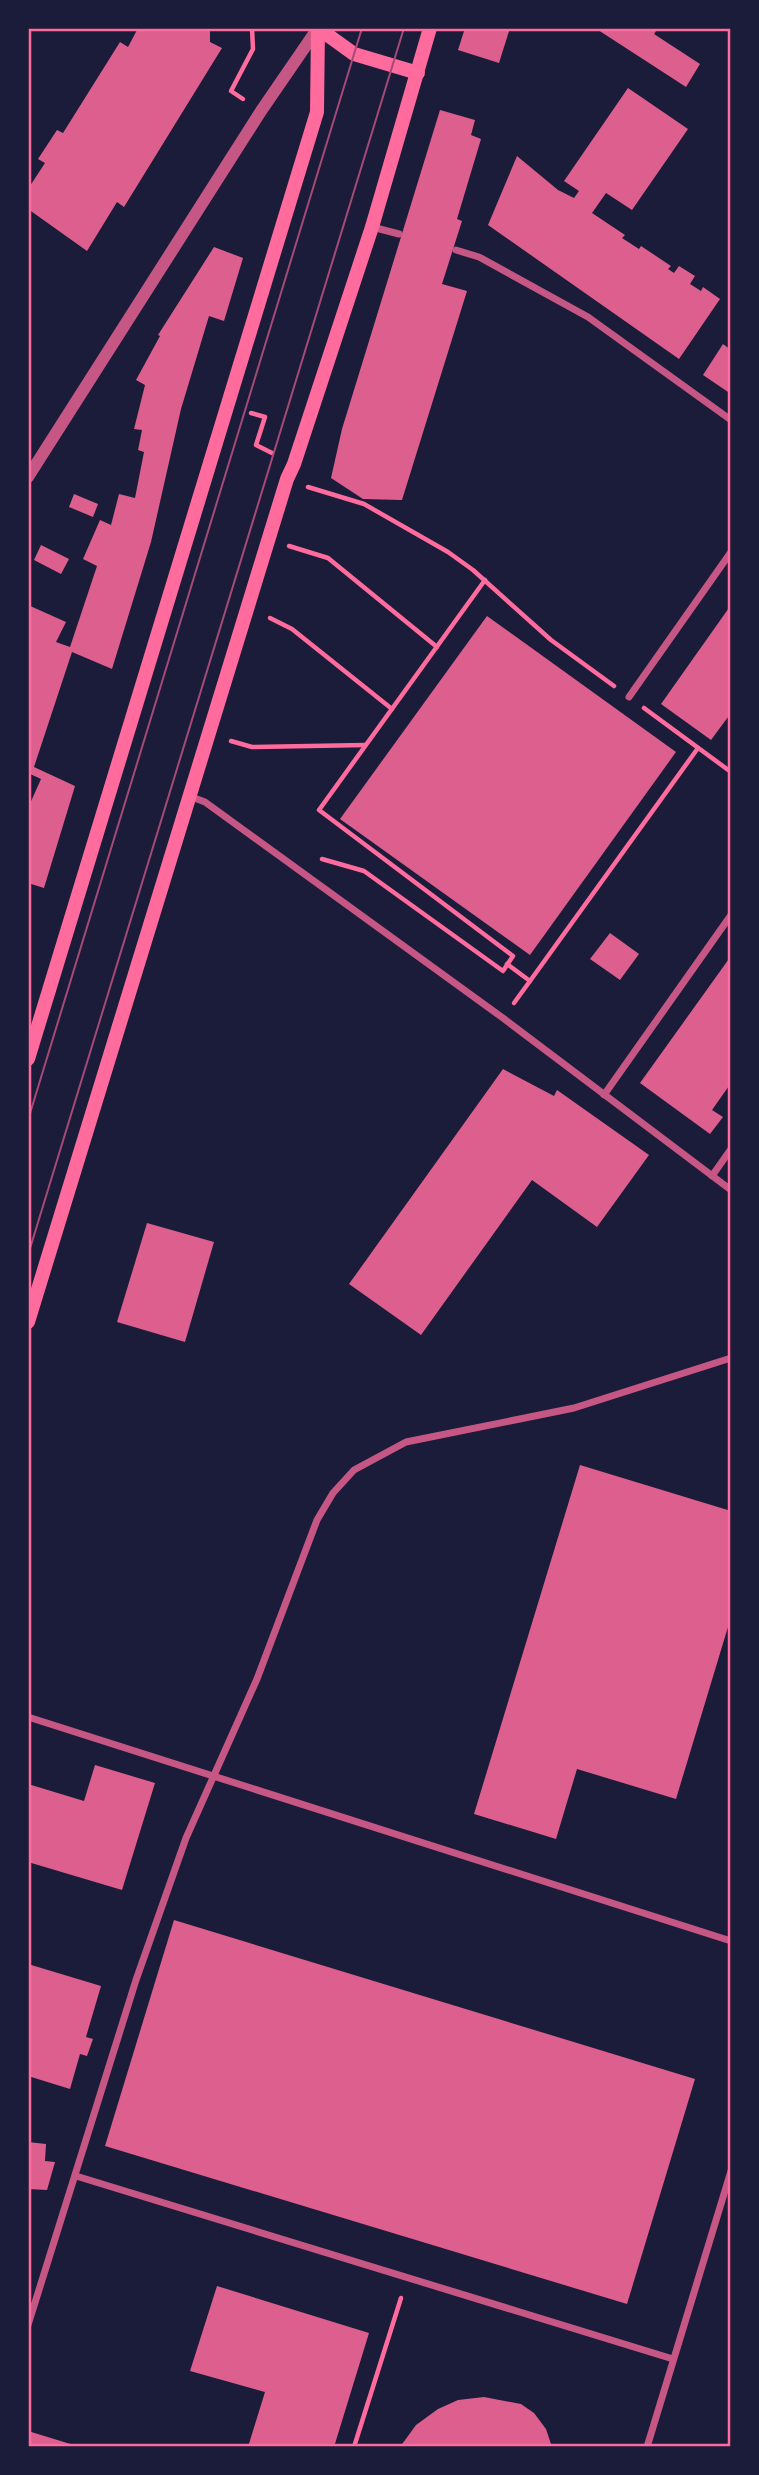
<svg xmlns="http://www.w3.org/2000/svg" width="759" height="2475" font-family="Raleway,sans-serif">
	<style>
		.building { fill: #dd5f8e }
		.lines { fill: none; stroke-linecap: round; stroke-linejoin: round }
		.path { stroke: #ff6b9d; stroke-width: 4.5 }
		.minor { stroke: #c65784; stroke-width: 7 }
		.tertiary { stroke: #c65784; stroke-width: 12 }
		.secondary { stroke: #ff6b9d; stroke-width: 14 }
		.tram { stroke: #a44b75; stroke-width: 2 }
		.neatline { fill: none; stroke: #ff6b9d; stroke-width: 2.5 }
	</style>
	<rect width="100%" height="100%" fill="#1b1b3a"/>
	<g class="building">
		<polygon points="134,28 210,28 210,42 222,48 124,207 117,202 87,251 28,209 28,189 45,163 38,159 57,130 63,133 120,42 128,47 137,30"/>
		<polygon points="465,28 510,28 499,63 458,50"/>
		<polygon points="595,28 658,28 654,34 700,64 686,87"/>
		<polygon points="628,88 688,129 632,210 606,193 592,213 625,235 622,238 639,249 641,246 671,266 668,269 674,273 679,266 695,276 690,284 701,291 703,287 720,299 679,359 488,225 517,156 558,190 574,198 579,191 564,181"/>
		<polygon points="440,110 475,120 471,135 481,139 457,219 462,221 442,284 467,291 402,500 363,499 331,478 342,429"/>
		<polygon points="214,247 243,258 224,321 209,316 181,409 151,542 112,669 72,652 34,767 75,786 44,888 28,883 28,808 41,779 28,773 28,605 66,622 56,642 70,647 97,566 83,559 100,520 111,525 119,494 135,498 144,452 138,450 142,430 134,429 145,385 136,380 160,336 158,335"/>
		<polygon points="723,344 731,350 731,394 703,375"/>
		<polygon points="74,494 98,504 93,517 69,507"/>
		<polygon points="41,545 69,559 61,574 34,560"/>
		<polygon points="731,605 731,713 711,740 661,704"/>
		<polygon points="487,616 676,752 530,955 340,819"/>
		<polygon points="610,933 639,954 620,980 590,959"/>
		<polygon points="731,956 731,1083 712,1110 723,1117 710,1134 640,1083"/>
		<polygon points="503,1069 554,1096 557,1090 649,1155 597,1227 532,1180 421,1335 349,1284"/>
		<polygon points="147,1223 214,1242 185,1342 117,1322"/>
		<polygon points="580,1465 731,1511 731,1617 676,1799 577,1769 556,1839 474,1814"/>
		<polygon points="95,1765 155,1783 122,1890 28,1862 28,1784 84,1801"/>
		<polygon points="174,1920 695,2079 627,2304 105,2146"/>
		<polygon points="28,1964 101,1986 86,2037 93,2039 87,2056 80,2054 70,2089 28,2076"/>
		<polygon points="28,2142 46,2144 45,2161 55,2162 47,2190 28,2189"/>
		<polygon points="217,2286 369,2333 334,2447 248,2447 265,2392 190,2371"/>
		<polygon points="484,2397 521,2404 534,2413 546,2429 552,2447 400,2447 416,2425 438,2409 458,2400"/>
		<polygon points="28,2431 77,2446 77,2447 28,2447"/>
	</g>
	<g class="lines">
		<g class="path">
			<polyline points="243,99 231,91 253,49 252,28"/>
			<polyline points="251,413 265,417 256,445 272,453"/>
			<polyline points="308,487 364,504 448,552 473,570 551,640 614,686"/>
			<polyline points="289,546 328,558 437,647"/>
			<polyline points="270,618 292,629 392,709"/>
			<polyline points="644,708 731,772"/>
			<polyline points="231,741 252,747 365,745"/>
			<polyline points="322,859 364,871 503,971 513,956 319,810 485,580"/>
			<polyline points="507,964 530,981 698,748"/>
			<polyline points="514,1003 530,981"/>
			<polyline points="354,2447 401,2298"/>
		</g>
		<g class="minor">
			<polyline points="372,227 399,234"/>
			<polyline points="456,250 479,257 588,317 731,420"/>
			<polyline points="629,697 731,552"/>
			<polyline points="189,796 205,802 503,1018 731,1190"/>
			<polyline points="604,1095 731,915"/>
			<polyline points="712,1176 731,1149"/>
			<polyline points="28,1717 731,1941"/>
			<polyline points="76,2176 673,2359"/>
			<polyline points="28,2325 136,1980 186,1838 257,1679 317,1520 333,1493 354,1470 406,1442 574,1408 731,1358"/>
			<polyline points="647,2447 731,2171"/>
		</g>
		<polyline class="tertiary" points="28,477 261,111 318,28"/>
		<g class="secondary">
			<polyline points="318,28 354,54 418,73"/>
			<polyline points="28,1059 317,112 318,28"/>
			<polyline points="28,1322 287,479 294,464 372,227 430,28"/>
		</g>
		<g class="tram">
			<polyline points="28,1120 362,28"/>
			<polyline points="28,1255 404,28"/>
		</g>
	</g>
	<rect width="759" height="2475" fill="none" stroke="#1b1b3a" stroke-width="60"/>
	<rect x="30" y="30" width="699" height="2415" class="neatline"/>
</svg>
